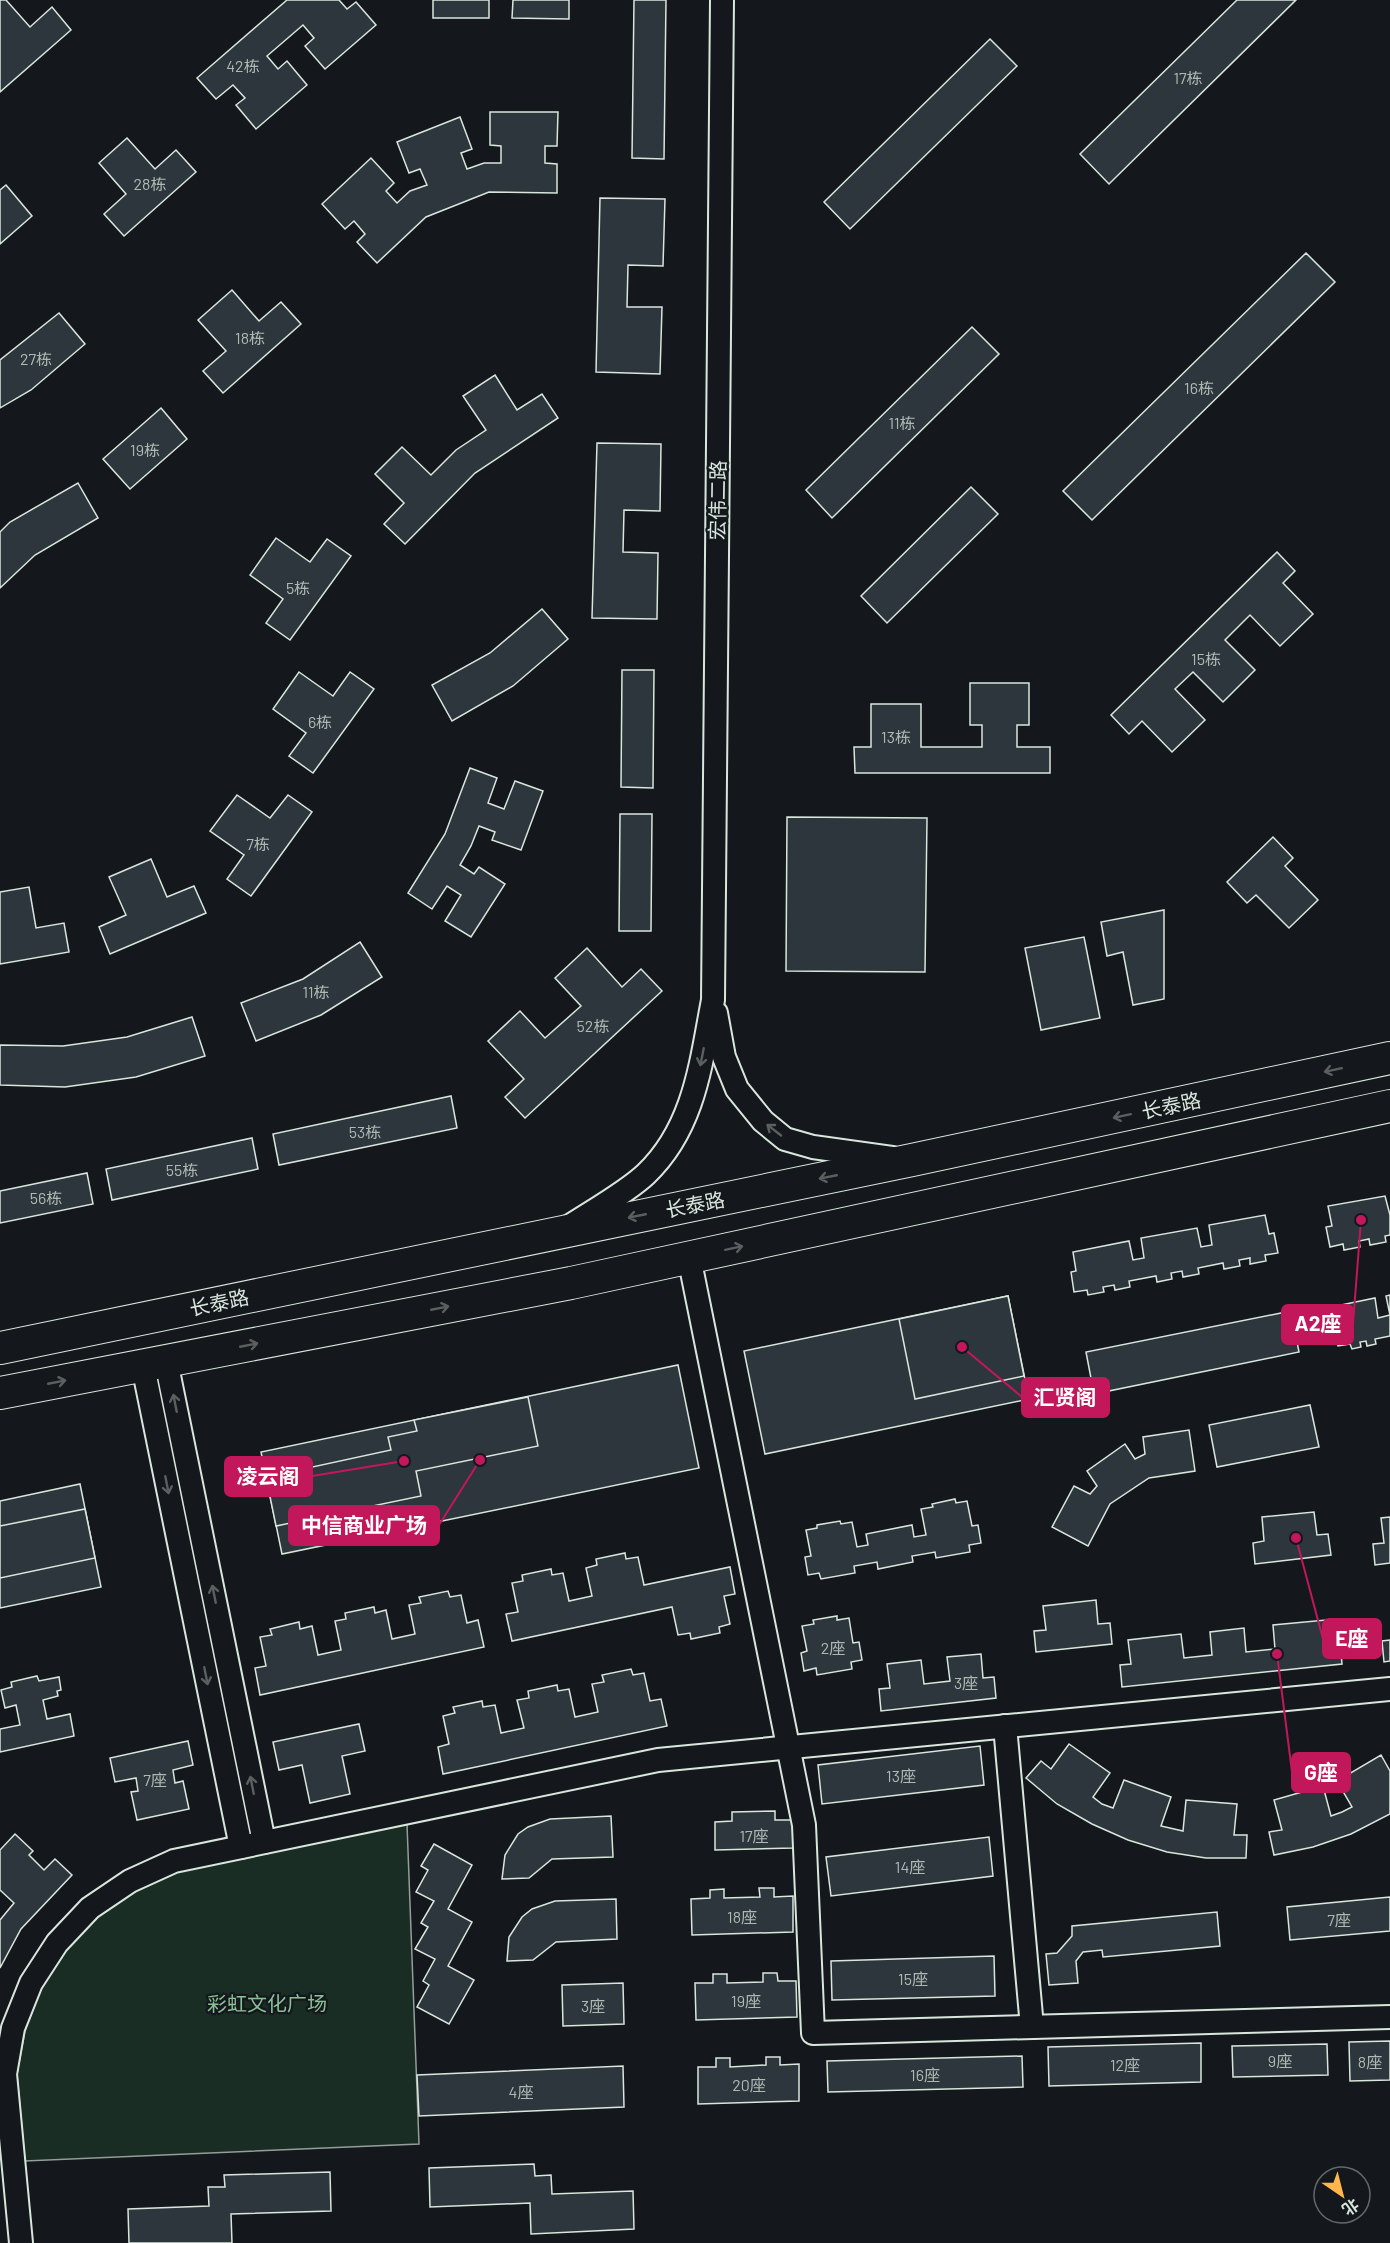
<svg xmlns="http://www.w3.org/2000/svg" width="1390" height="2243" font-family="Barlow,'Noto Sans SC',sans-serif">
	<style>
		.green { fill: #1a2d24; stroke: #939e99; stroke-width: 1.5 }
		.building { fill: #2c363c; stroke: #d8e6dc; stroke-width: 1.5 }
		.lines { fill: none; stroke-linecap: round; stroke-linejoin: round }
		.minor-casing { stroke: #d8e6dc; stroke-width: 26 }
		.highway-casing { stroke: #d8e6dc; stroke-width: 34 }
		.minor { stroke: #14181c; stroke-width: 22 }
		.highway { stroke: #14181c; stroke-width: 32 }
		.oneway { stroke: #59605f }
		.labels { text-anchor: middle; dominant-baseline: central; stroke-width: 4.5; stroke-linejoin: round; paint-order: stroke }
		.number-label { font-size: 16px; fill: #adbab4 }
		.street-label { font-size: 20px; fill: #d8e6dc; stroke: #14181c }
		.park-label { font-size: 20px; fill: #8ac095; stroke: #14181c }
		.leader { fill: none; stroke: #c2185b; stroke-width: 2 }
		.callout-dot { fill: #c2185b; stroke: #14181c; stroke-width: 2 }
		.callout { fill: #c2185b; stroke: #c2185b; stroke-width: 2 }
		.callout-label { font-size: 21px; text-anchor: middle; font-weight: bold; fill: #fff }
	</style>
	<rect width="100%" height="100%" fill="#14181c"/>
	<polygon class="green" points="407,1824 419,2144 25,2161 17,2074 25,2031 41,1988 66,1950 98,1917 135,1891 177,1872"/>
	<g class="building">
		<polygon points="0,0 6,0 30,27 52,7 71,30 0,92"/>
		<polygon points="287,0 339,0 347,9 356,2 376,25 325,69 305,46 314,38 303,25 267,56 278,69 287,61 307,85 256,129 236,105 245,98 233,85 216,99 197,78"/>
		<rect x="433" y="0" width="56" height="18"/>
		<polygon points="513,0 569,0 569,19 512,18"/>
		<polygon points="634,0 666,0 664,159 632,158"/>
		<polygon points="1237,0 1296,0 1109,184 1080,154"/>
		<polygon points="990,39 1017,66 850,229 824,202"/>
		<polygon points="490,112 558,112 557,146 545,146 545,163 557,164 557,193 489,192 426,217 377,263 357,242 365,234 354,221 345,229 322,204 371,158 394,183 386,191 397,203 410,191 427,185 420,169 409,173 397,142 460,117 472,149 461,153 467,169 484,163 501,163 501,146 490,145"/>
		<polygon points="127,138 155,169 176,150 196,172 124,236 104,214 126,194 99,163"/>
		<polygon points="6,185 32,216 0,244 0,190"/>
		<polygon points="600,198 665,199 663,266 628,265 627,307 662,307 660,374 596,372"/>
		<polygon points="1306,253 1335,282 1092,520 1063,491"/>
		<polygon points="232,290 259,321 281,302 301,324 223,393 203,371 226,351 198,320"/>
		<polygon points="59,313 85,344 31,390 0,408 0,360"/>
		<polygon points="972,327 999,354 832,518 806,490"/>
		<polygon points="495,375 517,410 542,394 558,418 475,473 405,544 384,524 404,503 375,474 402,447 431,475 456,450 486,430 463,396"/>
		<polygon points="161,408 187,439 130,489 103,459"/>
		<polygon points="597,443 661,444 660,511 624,510 623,552 658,553 657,619 592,618"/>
		<polygon points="78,483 98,518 35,555 0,588 0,532 10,522"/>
		<polygon points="971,487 998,514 887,623 861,596"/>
		<polygon points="276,538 310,562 327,539 351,556 290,640 266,623 283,599 250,575"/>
		<polygon points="1277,552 1295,571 1283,583 1313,614 1280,646 1250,615 1225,640 1255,670 1223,702 1193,672 1175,689 1205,720 1172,752 1142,721 1129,734 1111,715"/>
		<polygon points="542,609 568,639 513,686 452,721 432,685 490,653"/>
		<polygon points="622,670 654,670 653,788 621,787"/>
		<polygon points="299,672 333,696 350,672 374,689 313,773 289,756 306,733 273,709"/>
		<polygon points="970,683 1029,683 1029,725 1017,725 1017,747 1050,747 1050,773 855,773 854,747 871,747 871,704 921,704 921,747 982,747 982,725 970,725"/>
		<polygon points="470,768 497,778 488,803 504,809 515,781 543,791 521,850 492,840 495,832 479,826 471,846 460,865 474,874 479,867 505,884 471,937 445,921 461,895 447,886 432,909 408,893 445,834"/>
		<polygon points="237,795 270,818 288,795 312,812 251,896 227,879 244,855 210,831"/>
		<polygon points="620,814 652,814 651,931 619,931"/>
		<polygon points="787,817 927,818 925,972 786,971"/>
		<polygon points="1273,837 1293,858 1285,866 1318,900 1289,928 1256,895 1247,903 1227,882"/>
		<polygon points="151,859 167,897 194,886 206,913 110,954 99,927 126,915 109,877"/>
		<polygon points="29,887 36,928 64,923 69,952 0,964 0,892"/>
		<polygon points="1164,910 1164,999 1133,1005 1123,952 1107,956 1101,922"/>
		<polygon points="1084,937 1100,1018 1041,1030 1025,948"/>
		<polygon points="360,942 382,977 321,1015 256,1041 241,1003 303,979"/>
		<polygon points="587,948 622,987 641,969 662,991 525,1118 505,1097 524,1079 488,1041 520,1011 545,1038 581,1006 555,978"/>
		<polygon points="192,1017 205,1056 136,1077 65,1087 0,1085 0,1045 63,1046 127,1037"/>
		<polygon points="451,1096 457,1128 279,1165 273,1134"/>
		<polygon points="252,1138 258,1169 112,1200 106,1169"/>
		<polygon points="87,1173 93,1204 0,1223 0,1191"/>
		<polygon points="1385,1196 1390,1215 1390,1235 1385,1236 1386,1242 1370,1245 1369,1239 1359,1241 1360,1247 1344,1250 1343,1244 1330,1247 1326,1227 1332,1226 1328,1206"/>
		<polygon points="1265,1215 1269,1234 1274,1233 1278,1253 1265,1255 1266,1261 1250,1264 1250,1258 1239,1260 1240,1266 1224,1269 1223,1263 1198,1268 1199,1274 1183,1277 1182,1271 1171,1273 1172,1279 1157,1282 1156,1276 1129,1281 1130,1287 1115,1290 1114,1285 1103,1287 1104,1292 1088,1295 1087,1290 1074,1292 1071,1272 1076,1271 1073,1252 1129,1241 1133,1260 1144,1258 1141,1238 1197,1228 1201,1247 1212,1245 1209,1225"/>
		<polygon points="1390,1295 1390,1336 1375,1339 1376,1344 1367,1346 1366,1341 1360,1342 1361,1347 1352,1349 1350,1344 1338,1346 1334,1326 1340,1325 1336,1306 1375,1298 1378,1318 1390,1315 1386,1296"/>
		<polygon points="1008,1296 1029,1399 765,1454 744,1351"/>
		<polygon points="1008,1296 1024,1376 915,1399 899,1319"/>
		<polygon points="1291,1311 1299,1352 1094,1394 1086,1352"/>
		<polygon points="678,1365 699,1468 282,1554 261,1452"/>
		<polygon points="528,1397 538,1446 416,1471 421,1496 276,1526 266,1477 391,1450 388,1437 417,1431 414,1420"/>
		<polygon points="1310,1405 1319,1447 1217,1467 1209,1425"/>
		<polygon points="1189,1430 1195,1471 1149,1478 1110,1504 1088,1546 1052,1527 1074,1486 1090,1494 1097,1486 1087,1471 1125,1444 1135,1459 1145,1454 1143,1437"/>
		<polygon points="80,1484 101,1587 0,1608 0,1501"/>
		<polygon points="955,1499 956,1503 967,1501 972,1526 978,1525 981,1543 969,1545 970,1552 936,1558 935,1552 912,1556 913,1562 878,1569 877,1562 854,1566 855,1573 821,1579 819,1573 808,1575 805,1557 811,1556 806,1530 817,1528 817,1525 840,1521 841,1524 852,1522 857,1547 868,1545 866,1534 912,1525 914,1537 926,1535 921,1509 933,1507 932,1504"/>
		<polygon points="85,1509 95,1558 0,1578 0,1526"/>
		<polygon points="1314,1512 1317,1535 1328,1534 1331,1555 1255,1564 1253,1543 1264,1541 1262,1517"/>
		<polygon points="1390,1517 1390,1563 1375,1565 1373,1544 1384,1543 1381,1518"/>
		<polygon points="625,1553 626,1559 638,1557 644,1585 730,1567 735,1594 724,1596 730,1624 719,1627 720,1633 691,1639 690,1633 678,1635 672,1607 512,1641 506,1614 518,1612 512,1583 523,1581 522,1575 551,1569 552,1575 563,1573 569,1601 592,1596 586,1568 597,1565 596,1559"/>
		<polygon points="448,1591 450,1597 461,1595 467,1623 478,1620 484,1647 260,1695 255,1668 266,1666 260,1637 272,1635 270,1629 299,1622 300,1629 312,1626 318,1655 341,1650 335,1621 346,1619 345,1613 374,1607 375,1613 386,1610 392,1639 415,1634 409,1605 421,1603 419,1597"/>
		<polygon points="1096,1600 1098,1624 1110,1623 1112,1644 1036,1652 1034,1631 1046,1630 1043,1606"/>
		<polygon points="837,1616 837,1620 849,1618 853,1643 859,1642 862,1660 851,1662 852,1669 817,1675 816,1668 804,1671 801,1653 807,1651 802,1626 814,1624 813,1620"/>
		<polygon points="1326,1620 1328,1644 1340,1642 1342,1664 1122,1687 1120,1665 1131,1664 1128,1640 1181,1634 1184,1658 1212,1655 1210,1632 1244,1628 1246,1652 1275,1649 1273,1625"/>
		<polygon points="1390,1640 1390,1661 1384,1662 1382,1641"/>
		<polygon points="981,1654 983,1678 994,1677 996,1698 881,1711 879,1689 890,1688 887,1664 921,1660 924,1684 950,1681 947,1657"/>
		<polygon points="631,1669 633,1675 644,1673 650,1701 661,1699 667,1726 443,1774 438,1747 449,1744 443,1716 455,1713 453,1707 482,1701 483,1707 495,1705 501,1733 524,1728 517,1700 529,1698 528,1691 557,1685 558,1691 569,1689 575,1717 598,1712 592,1684 604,1682 602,1675"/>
		<polygon points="37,1676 39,1681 59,1677 61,1690 57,1691 58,1696 43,1700 47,1719 70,1714 74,1736 0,1752 0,1729 20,1725 16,1705 5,1708 1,1690 12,1687 11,1682"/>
		<polygon points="359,1724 365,1751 342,1756 350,1794 310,1803 302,1765 279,1770 273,1742"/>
		<polygon points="188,1741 193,1765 173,1770 175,1783 183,1781 189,1809 137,1820 131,1792 138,1791 136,1778 115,1782 110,1758"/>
		<polygon points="1069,1744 1110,1773 1093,1797 1102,1804 1113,1808 1124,1780 1171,1797 1161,1826 1183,1831 1186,1800 1237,1804 1234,1835 1247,1835 1246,1858 1206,1858 1167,1852 1128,1840 1092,1824 1057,1804 1026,1778 1041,1761 1051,1769"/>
		<polygon points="980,1746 984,1785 822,1804 818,1765"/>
		<polygon points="1381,1755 1390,1771 1390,1814 1351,1834 1313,1847 1274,1855 1269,1832 1282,1830 1274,1800 1323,1786 1331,1816 1342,1812 1352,1807 1337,1781"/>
		<polygon points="775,1811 775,1820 793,1820 793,1848 715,1850 715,1822 732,1821 732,1812"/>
		<polygon points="611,1816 613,1857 552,1859 529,1878 502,1879 505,1855 518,1834 528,1827 550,1819"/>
		<polygon points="15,1834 33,1851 29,1855 44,1870 55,1859 72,1875 21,1929 0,1968 0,1920 14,1903 0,1890 0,1850"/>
		<polygon points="989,1837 993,1876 831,1896 826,1857"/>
		<polygon points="434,1844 472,1865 448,1909 472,1922 448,1966 474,1980 449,2024 417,2007 429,1985 423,1981 435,1959 415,1949 428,1927 421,1923 434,1901 416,1892 428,1870 421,1866"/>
		<polygon points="759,1888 774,1888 774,1897 793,1896 793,1932 692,1935 691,1899 710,1898 710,1890 724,1889 724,1898 760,1897"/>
		<polygon points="1390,1897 1390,1931 1290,1940 1287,1907"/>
		<polygon points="616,1899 617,1939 556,1942 533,1960 507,1961 509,1937 522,1917 532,1909 555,1901"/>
		<polygon points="1217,1912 1220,1946 1103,1957 1102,1950 1083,1952 1076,1961 1078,1983 1049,1985 1046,1954 1057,1953 1072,1936 1072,1926"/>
		<polygon points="994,1956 995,1996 832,2000 831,1961"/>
		<polygon points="763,1973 777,1973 778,1981 796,1981 797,2017 696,2020 695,1983 713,1983 713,1974 727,1974 727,1983 763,1982"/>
		<polygon points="623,1983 624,2024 563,2026 562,1985"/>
		<polygon points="1390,2041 1390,2080 1350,2081 1349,2042"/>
		<polygon points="1201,2043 1201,2082 1049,2086 1048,2047"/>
		<polygon points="1327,2044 1328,2075 1233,2077 1232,2046"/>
		<polygon points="1022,2056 1023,2087 828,2092 827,2061"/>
		<polygon points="766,2057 780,2057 780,2065 799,2064 799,2101 698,2104 698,2067 716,2067 716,2058 730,2058 730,2067 766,2065"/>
		<polygon points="623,2066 624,2107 419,2116 417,2075"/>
		<polygon points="534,2164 535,2176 551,2175 552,2194 633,2191 634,2229 531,2234 530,2203 430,2207 429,2168"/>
		<polygon points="330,2172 331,2211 231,2214 232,2243 129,2243 128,2209 209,2206 208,2187 225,2187 224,2175"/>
	</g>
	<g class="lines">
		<defs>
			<g id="minor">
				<polyline points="716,1013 724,1057 737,1089 763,1121 785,1139 813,1147 892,1158"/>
				<path d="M570,1226C593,1211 627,1192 646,1174C695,1127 701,1062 713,1000L722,0"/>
				<polyline points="689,1257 804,1825 813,2033 1390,2017"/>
				<polyline points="166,1361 264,1842"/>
				<polyline points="143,1366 241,1847"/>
				<polyline points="1005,1726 1032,2027"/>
				<polyline points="21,2243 5,2074 13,2028 31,1983 57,1943 90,1908 130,1881 174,1861 658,1760 1390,1689"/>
			</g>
			<g id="highway">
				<polyline points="0,1348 912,1160 1390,1058"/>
				<polyline points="0,1393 571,1283 1390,1106"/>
			</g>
		</defs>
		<use href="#minor" class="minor-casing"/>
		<use href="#highway" class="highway-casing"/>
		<use href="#minor" class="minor"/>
		<use href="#highway" class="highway"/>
	</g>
	<defs><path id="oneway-shaft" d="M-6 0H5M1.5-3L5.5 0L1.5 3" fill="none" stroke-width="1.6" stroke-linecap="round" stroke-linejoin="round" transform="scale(1.5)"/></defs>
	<g class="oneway">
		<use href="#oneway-shaft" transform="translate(702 1057) rotate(101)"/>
		<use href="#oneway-shaft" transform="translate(1333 1070) rotate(168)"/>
		<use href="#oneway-shaft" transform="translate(1122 1116) rotate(168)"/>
		<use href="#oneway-shaft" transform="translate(774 1130) rotate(-142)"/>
		<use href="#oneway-shaft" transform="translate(828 1177) rotate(169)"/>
		<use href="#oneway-shaft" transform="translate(637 1216) rotate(169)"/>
		<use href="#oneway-shaft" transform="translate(734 1248) rotate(-12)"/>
		<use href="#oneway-shaft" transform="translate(440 1308) rotate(-11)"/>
		<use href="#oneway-shaft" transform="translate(249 1345) rotate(-11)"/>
		<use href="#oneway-shaft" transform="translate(57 1382) rotate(-11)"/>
		<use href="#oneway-shaft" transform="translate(175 1403) rotate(-101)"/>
		<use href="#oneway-shaft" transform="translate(167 1485) rotate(79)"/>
		<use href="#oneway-shaft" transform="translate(214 1594) rotate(-101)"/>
		<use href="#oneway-shaft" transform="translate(206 1676) rotate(79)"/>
		<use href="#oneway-shaft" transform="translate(252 1785) rotate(-101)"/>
	</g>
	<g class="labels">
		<g class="number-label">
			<text x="243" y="65">42栋</text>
			<text x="1188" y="77">17栋</text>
			<text x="150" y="183">28栋</text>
			<text x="250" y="337">18栋</text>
			<text x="36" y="358">27栋</text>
			<text x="1199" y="387">16栋</text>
			<text x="902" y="422">11栋</text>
			<text x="145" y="449">19栋</text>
			<text x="298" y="587">5栋</text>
			<text x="1206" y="658">15栋</text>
			<text x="320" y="721">6栋</text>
			<text x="896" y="736">13栋</text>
			<text x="258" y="843">7栋</text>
			<text x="316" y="991">11栋</text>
			<text x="593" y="1025">52栋</text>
			<text x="365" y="1131">53栋</text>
			<text x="182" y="1169">55栋</text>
			<text x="46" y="1197">56栋</text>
			<text x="833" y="1647">2座</text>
			<text x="966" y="1682">3座</text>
			<text x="901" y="1775">13座</text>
			<text x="155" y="1779">7座</text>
			<text x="754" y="1835">17座</text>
			<text x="910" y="1866">14座</text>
			<text x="742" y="1916">18座</text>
			<text x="1339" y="1919">7座</text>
			<text x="913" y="1978">15座</text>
			<text x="746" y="2000">19座</text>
			<text x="593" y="2005">3座</text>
			<text x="1280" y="2060">9座</text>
			<text x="1370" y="2061">8座</text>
			<text x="1125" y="2064">12座</text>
			<text x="925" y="2074">16座</text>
			<text x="749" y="2084">20座</text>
			<text x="521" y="2091">4座</text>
		</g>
		<g class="street-label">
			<text transform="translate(717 500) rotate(-89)">宏伟二路</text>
			<text transform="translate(1171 1105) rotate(-12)">长泰路</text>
			<text transform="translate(695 1204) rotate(-11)">长泰路</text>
			<text transform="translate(219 1302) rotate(-12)">长泰路</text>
		</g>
		<g class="park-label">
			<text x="267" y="2003">彩虹文化广场</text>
		</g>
	</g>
	<path class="leader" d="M1361 1220L1353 1324M962 1347L1022 1397M404 1461L312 1476M480 1460L439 1525M1296 1538L1323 1639M1277 1654L1292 1772"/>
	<g class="callout-dot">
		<circle cx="1361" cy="1220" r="6"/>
		<circle cx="962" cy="1347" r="6"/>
		<circle cx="404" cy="1461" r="6"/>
		<circle cx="480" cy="1460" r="6"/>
		<circle cx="1296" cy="1538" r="6"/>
		<circle cx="1277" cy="1654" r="6"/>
	</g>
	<g class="callout">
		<rect x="1282" y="1305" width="71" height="39" rx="6"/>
		<rect x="1022" y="1378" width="87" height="39" rx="6"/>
		<rect x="225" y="1457" width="87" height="39" rx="6"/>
		<rect x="289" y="1506" width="150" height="39" rx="6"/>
		<rect x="1323" y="1619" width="58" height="39" rx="6"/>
		<rect x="1292" y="1753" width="58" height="39" rx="6"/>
	</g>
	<g class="callout-label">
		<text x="1318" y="1331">A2座</text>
		<text x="1065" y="1405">汇贤阁</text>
		<text x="268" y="1484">凌云阁</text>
		<text x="364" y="1533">中信商业广场</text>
		<text x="1352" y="1646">E座</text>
		<text x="1321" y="1780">G座</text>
	</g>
	<g transform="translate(1342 2195) rotate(145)"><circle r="28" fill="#14181c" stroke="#626a69" stroke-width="1.5"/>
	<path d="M0-4.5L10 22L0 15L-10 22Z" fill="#ffb74d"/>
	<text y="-9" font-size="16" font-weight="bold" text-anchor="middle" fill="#d8e6dc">北</text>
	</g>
</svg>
